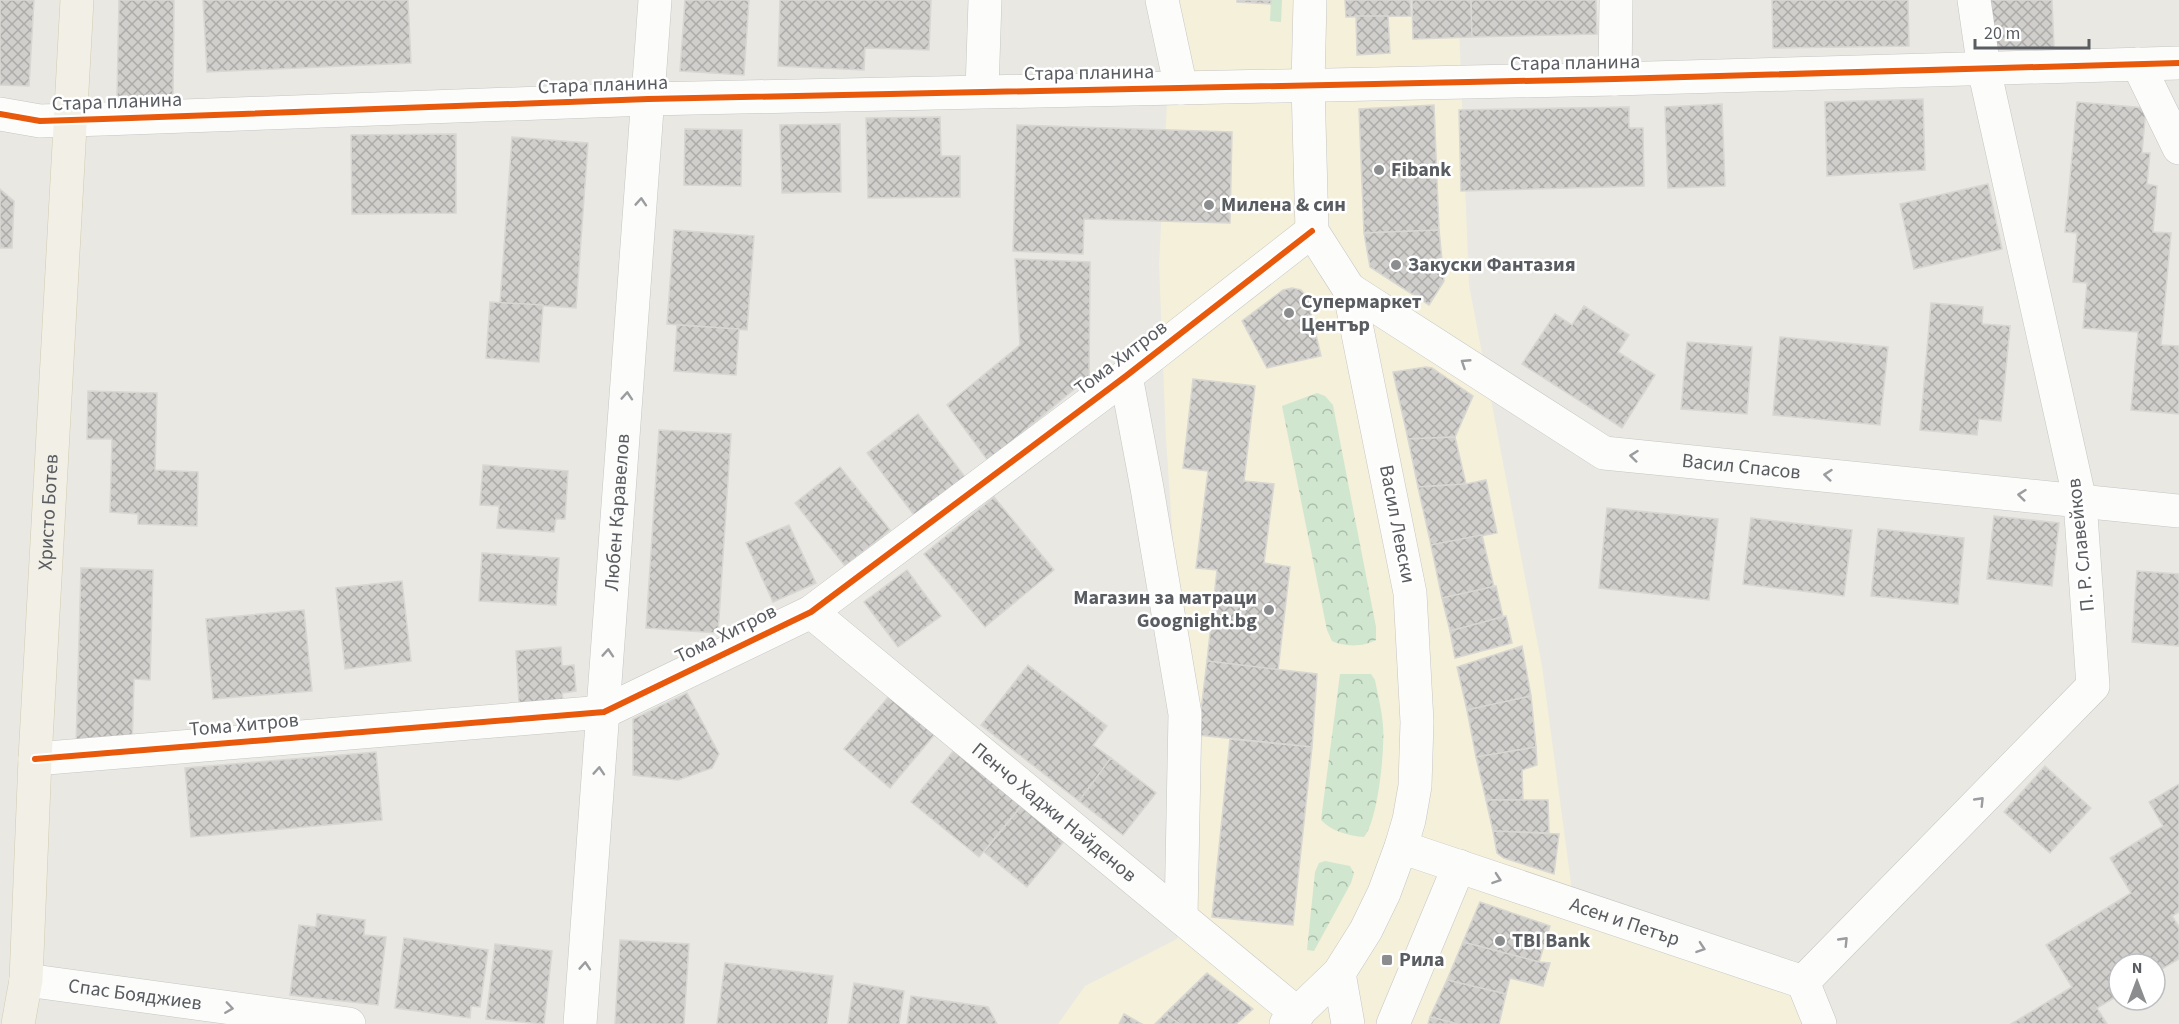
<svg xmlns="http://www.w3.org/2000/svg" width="2179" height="1024" font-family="'Source Sans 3',sans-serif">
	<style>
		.commercial { fill: #f5f0da }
		.grass { fill: #d0e6cf }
		.forest { fill: url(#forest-crowns) }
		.building { fill: url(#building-cross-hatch); stroke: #d8d7d2; stroke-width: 1.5 }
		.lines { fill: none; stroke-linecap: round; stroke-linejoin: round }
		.minor-casing { stroke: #c5c5c4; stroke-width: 34 }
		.major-casing { stroke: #d1cbb0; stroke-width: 34 }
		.minor { stroke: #fcfcfb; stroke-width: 33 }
		.major { stroke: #f2f0e6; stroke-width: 33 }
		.cycleway-casing { stroke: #fff; stroke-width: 10 }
		.cycleway { stroke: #e8590c; stroke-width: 6 }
		.oneway { stroke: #9a9c9f }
		.poi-dot { fill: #8b8d8e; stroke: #fff; stroke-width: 2 }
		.labels { text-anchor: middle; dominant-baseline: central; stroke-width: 5; stroke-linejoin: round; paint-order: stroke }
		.street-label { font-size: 20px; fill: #595c61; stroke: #fff }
		.poi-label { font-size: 20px; font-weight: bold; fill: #595c61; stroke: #fff; text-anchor: start }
	</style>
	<defs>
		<pattern id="forest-crowns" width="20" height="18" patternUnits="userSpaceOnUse" patternTransform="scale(1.5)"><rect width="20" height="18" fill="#d0e6cf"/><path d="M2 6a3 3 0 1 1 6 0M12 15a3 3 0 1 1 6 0" fill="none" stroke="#acbeab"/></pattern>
		<pattern id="building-cross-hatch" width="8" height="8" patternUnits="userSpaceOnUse" patternTransform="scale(1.5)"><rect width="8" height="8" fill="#d0cfcc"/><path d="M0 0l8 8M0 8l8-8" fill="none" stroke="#acaba9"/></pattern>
	</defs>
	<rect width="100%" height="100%" fill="#e9e8e3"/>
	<polygon class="commercial" points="1172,0 1458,0 1469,285 1542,666 1575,913 1798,990 1811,1024 1058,1024 1085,986 1177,939 1185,714 1166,440 1159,265"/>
	<polygon class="grass" points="1271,0 1282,0 1281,22 1270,21"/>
	<g class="forest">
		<path d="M1317,393L1325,396L1333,405L1376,627V640C1364,647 1344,647 1332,641L1327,630L1282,406Z"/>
		<path d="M1340,674H1371L1375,680C1378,695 1382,711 1383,726C1385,749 1378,821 1364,837C1349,836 1331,831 1321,820Z"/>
		<polygon points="1325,861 1350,866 1354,873 1351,883 1314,951 1307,950 1315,872 1319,863"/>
	</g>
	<g class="building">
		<polygon points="0,0 34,0 29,86 0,85"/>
		<polygon points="119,0 174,0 173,98 117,98"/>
		<polygon points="203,0 408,0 411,63 207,72"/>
		<polygon points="685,0 749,0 744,75 680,71"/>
		<polygon points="780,0 931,0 929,50 865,48 864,70 778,66"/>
		<polygon points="1237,0 1271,0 1271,4 1237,2"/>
		<polygon points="1345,0 1410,0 1411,16 1346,17"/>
		<polygon points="1412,0 1471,0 1472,37 1413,39"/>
		<polygon points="1471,0 1596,0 1597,34 1472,37"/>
		<polygon points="1772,0 1908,0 1909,46 1773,48"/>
		<polygon points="1988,0 2052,0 2054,48 1989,49"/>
		<polygon points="1356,16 1388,16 1390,53 1357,55"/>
		<polygon points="1923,99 1925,170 1827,176 1825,102"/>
		<polygon points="2077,102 2146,108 2142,153 2150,153 2147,184 2157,186 2153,232 2171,233 2161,345 2179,346 2179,414 2131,410 2138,332 2083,328 2087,283 2073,282 2077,233 2065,232"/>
		<polygon points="1722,104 1725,186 1668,188 1665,107"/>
		<polygon points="1434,105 1439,230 1364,233 1359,109"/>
		<polygon points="1629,107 1629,128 1643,128 1644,186 1461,191 1459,110"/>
		<polygon points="940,117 941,156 960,156 960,197 868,198 866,118"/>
		<polygon points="840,124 841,192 782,193 780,125"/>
		<polygon points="1017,125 1232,132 1230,223 1084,219 1083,254 1013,251"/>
		<polygon points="685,129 742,130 741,186 684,185"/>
		<polygon points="456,134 456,213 352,214 351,135"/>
		<polygon points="512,137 588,143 576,308 500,303"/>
		<polygon points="1988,184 2002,249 1914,269 1900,204"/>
		<polygon points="0,189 14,201 12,248 0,248"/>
		<polygon points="674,230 754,236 747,330 667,324"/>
		<polygon points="1439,230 1444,281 1429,305 1370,267 1364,233"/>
		<polygon points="1015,259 1090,262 1089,377 988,461 947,405 1020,345"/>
		<polygon points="1292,288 1301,290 1307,297 1321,356 1267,368 1242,321 1283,290"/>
		<polygon points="490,302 543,305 539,362 486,358"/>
		<polygon points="1931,303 1983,307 1982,324 2010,326 2001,421 1979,419 1977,435 1920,430"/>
		<polygon points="1584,306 1629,335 1618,352 1655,375 1622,428 1522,364 1555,314 1572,325"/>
		<polygon points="677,325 739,329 736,375 674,371"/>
		<polygon points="1780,337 1888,347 1880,425 1773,415"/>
		<polygon points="1687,342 1752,347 1747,414 1681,409"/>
		<polygon points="1426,367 1432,368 1473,396 1455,437 1408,439 1393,372"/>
		<polygon points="1193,379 1255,386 1244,481 1274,484 1264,563 1290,567 1278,670 1207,661 1217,570 1196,568 1208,471 1183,468"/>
		<polygon points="88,391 157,393 155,470 198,472 197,526 138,524 138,514 110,512 112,439 87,439"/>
		<polygon points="918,414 968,481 917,519 867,453"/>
		<polygon points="659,430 731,434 718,633 646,628"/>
		<polygon points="1455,437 1466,484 1418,487 1408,439"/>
		<polygon points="483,465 568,471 565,519 556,519 554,532 497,528 499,506 480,505"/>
		<polygon points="840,467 890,530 845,566 795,503"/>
		<polygon points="1486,480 1497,533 1431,545 1418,487 1466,484"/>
		<polygon points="994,497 1054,570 985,627 924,554"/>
		<polygon points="1607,508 1718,519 1709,600 1599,588"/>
		<polygon points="1994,516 2059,523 2052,586 1987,579"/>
		<polygon points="1751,518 1852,530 1844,596 1743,584"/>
		<polygon points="789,525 816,583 773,602 746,543"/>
		<polygon points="1878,529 1964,538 1958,604 1871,596"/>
		<polygon points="1482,535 1494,587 1442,598 1431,545"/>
		<polygon points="482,553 559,558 556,605 479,601"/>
		<polygon points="81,568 153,570 150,680 134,679 132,749 76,747"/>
		<polygon points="907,570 941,616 898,647 864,602"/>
		<polygon points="2137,571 2179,574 2179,646 2132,642"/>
		<polygon points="402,581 411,661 345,669 336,588"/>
		<polygon points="1496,586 1503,617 1450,631 1442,598"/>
		<polygon points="304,610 312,691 213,699 206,619"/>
		<polygon points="1506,616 1512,643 1455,658 1450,631"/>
		<polygon points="1522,646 1531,696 1467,710 1457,667"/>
		<polygon points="561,647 562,666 574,665 576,691 562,693 563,700 519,703 516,651"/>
		<polygon points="1207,661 1317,674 1312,747 1198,735"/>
		<polygon points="1028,665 1107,726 1093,745 1111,758 1079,801 981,725"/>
		<polygon points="687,693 719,754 712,768 678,780 633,775 633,719"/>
		<polygon points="890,695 935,734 890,788 844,749"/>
		<polygon points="1531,696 1536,747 1476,757 1467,710"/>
		<polygon points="1230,739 1312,747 1293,925 1212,917"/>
		<polygon points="1536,747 1537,765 1522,770 1523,800 1486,800 1476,757"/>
		<polygon points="955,749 1022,805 979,857 911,802"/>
		<polygon points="376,752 382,820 191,837 185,768"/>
		<polygon points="1111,758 1156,793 1123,835 1079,801"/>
		<polygon points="2045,766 2091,808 2050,853 2004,812"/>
		<polygon points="2179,784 2179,912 2172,916 2179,927 2179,959 2155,973 2155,964 2119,964 2119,995 2097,1008 2107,1024 2011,1024 2072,987 2046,945 2131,893 2110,858 2163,826 2149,802"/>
		<polygon points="1486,800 1548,800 1549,833 1493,831"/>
		<polygon points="1022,805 1065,840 1027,887 984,852"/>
		<polygon points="1493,831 1559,834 1554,874 1504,858 1497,853"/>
		<polygon points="1480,902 1550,926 1539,962 1463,942"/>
		<polygon points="317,914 365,920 364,935 386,937 378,1005 290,995 299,925 316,927"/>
		<polygon points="404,938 488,950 480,1007 471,1006 470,1018 395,1008"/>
		<polygon points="620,940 689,944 684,1024 615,1024"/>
		<polygon points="1463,942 1539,962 1550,963 1543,986 1510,978 1506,994 1447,980"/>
		<polygon points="495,944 552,951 544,1024 486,1019"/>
		<polygon points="725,963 833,976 827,1024 717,1024"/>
		<polygon points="1207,973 1253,1009 1236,1024 1180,1024 1165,1014"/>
		<polygon points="1447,980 1506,994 1499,1024 1458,1024 1430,1017"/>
		<polygon points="854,983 904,991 899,1024 848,1024"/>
		<polygon points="911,996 988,1007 997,1024 907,1024"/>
		<polygon points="1124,1014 1142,1024 1119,1024"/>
		<polygon points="1165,1014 1180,1024 1155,1024"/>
		<polygon points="1430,1017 1458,1024 1428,1024"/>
	</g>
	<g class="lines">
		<defs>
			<g id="minor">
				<polyline points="1162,0 1181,88"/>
				<polyline points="2138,64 2179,148"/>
				<polyline points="1615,79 1616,0"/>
				<polyline points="982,91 985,0"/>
				<polyline points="0,114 40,121 103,119 648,99 1615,79 2179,63"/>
				<path id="s1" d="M1349,289L1604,453L2179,511"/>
				<polyline points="1126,376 1147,488 1185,714 1181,917"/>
				<path id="s2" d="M811,612L1298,1014"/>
				<polyline points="35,759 604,712 811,612 1126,376 1312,231"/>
				<path id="s3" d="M1401,847L1803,982L1820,1024"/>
				<polyline points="1339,973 1348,1024"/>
				<path id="s4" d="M26,980L349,1024"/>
				<polyline points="1803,982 2093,686 2080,501 1984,69 1974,0"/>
				<path id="s5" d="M580,1024L655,0"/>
				<polyline points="1286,1024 1339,973 1366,930 1384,893 1401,847 1409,820 1415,786 1417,722 1410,593 1349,289 1312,231 1308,85 1310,0"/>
				<polyline points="1393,1024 1459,866"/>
			</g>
			<g id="major">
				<path id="s6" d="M18,1024L26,980L35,759L77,0"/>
			</g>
		</defs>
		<use href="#minor" class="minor-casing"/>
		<use href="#major" class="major-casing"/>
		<use href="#minor" class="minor"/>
		<use href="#major" class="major"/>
		<defs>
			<g id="cycleway">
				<polyline points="0,114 40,121 103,119 648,99 1615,79 2179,63"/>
				<polyline points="35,759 604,712 811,612 1126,376 1312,231"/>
			</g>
		</defs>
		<use href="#cycleway" class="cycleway-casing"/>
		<use href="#cycleway" class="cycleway"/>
	</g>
	<defs><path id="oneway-chevron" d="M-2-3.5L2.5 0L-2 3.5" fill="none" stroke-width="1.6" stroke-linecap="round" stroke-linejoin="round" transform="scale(1.5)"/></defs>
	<g class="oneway">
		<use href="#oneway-chevron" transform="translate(641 202) rotate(-86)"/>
		<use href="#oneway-chevron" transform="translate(1465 363) rotate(-147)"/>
		<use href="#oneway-chevron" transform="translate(627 396) rotate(-86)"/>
		<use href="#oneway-chevron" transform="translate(1634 456) rotate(-174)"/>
		<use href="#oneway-chevron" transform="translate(1828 475) rotate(-174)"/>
		<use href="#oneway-chevron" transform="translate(2022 495) rotate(-174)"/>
		<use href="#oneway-chevron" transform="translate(608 653) rotate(-86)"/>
		<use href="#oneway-chevron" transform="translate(599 771) rotate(-86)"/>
		<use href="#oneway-chevron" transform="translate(1980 801) rotate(-46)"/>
		<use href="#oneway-chevron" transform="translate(1497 879) rotate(19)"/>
		<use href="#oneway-chevron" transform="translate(1844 941) rotate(-46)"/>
		<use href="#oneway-chevron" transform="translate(1701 948) rotate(19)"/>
		<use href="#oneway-chevron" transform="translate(585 966) rotate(-86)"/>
		<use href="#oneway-chevron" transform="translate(229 1008) rotate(8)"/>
	</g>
	<g class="poi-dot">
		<circle cx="1379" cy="170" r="6"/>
		<circle cx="1209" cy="205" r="6"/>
		<circle cx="1396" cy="265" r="6"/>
		<circle cx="1289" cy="313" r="6"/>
		<circle cx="1269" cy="610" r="6"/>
		<circle cx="1500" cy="941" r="6"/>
		<rect x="1381" y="954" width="12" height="12" rx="3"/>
	</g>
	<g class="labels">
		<g class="street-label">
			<text transform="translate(1575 63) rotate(-1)">Стара планина</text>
			<text transform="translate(1089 73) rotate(-1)">Стара планина</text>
			<text transform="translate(603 85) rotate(-2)">Стара планина</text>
			<text transform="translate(117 102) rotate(-2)">Стара планина</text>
			<text transform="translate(1121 358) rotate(-37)">Тома Хитров</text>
			<text stroke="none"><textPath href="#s1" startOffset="441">Васил Спасов</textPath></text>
			<text stroke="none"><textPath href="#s6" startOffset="513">Христо Ботев</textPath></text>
			<text stroke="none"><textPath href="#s5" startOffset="513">Любен Каравелов</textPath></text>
			<text transform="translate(1397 524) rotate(79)">Васил Левски</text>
			<text transform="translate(2081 545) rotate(-96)">П. Р. Славейков</text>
			<text transform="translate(726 634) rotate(-26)">Тома Хитров</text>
			<text transform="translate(244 725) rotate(-5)">Тома Хитров</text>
			<text stroke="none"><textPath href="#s2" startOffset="315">Пенчо Хаджи Найденов</textPath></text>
			<text stroke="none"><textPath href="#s3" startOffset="236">Асен и Петър</textPath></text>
			<text stroke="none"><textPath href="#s4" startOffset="110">Спас Бояджиев</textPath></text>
		</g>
		<g class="poi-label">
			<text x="1391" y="170">Fibank</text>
			<text x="1221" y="205">Милена &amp; син</text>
			<text x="1408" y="265">Закуски Фантазия</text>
			<text x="1301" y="302">Супермаркет<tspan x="1301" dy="23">Център</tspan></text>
			<text x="1257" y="598" text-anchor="end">Магазин за матраци<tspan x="1257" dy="23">Goognight.bg</tspan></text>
			<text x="1512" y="941">TBI Bank</text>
			<text x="1399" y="960">Рила</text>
		</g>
	</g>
	<g transform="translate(2137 982)"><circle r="28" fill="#ffffff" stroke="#bdbec0" stroke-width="1.5"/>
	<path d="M0-4.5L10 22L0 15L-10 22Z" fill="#8b8d8e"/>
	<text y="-9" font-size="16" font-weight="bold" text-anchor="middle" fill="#595c61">N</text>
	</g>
	<path d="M1975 39v9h114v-9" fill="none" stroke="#595c61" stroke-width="3"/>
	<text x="1984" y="39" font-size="18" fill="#595c61" stroke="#ffffff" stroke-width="4.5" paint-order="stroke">20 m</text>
</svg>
